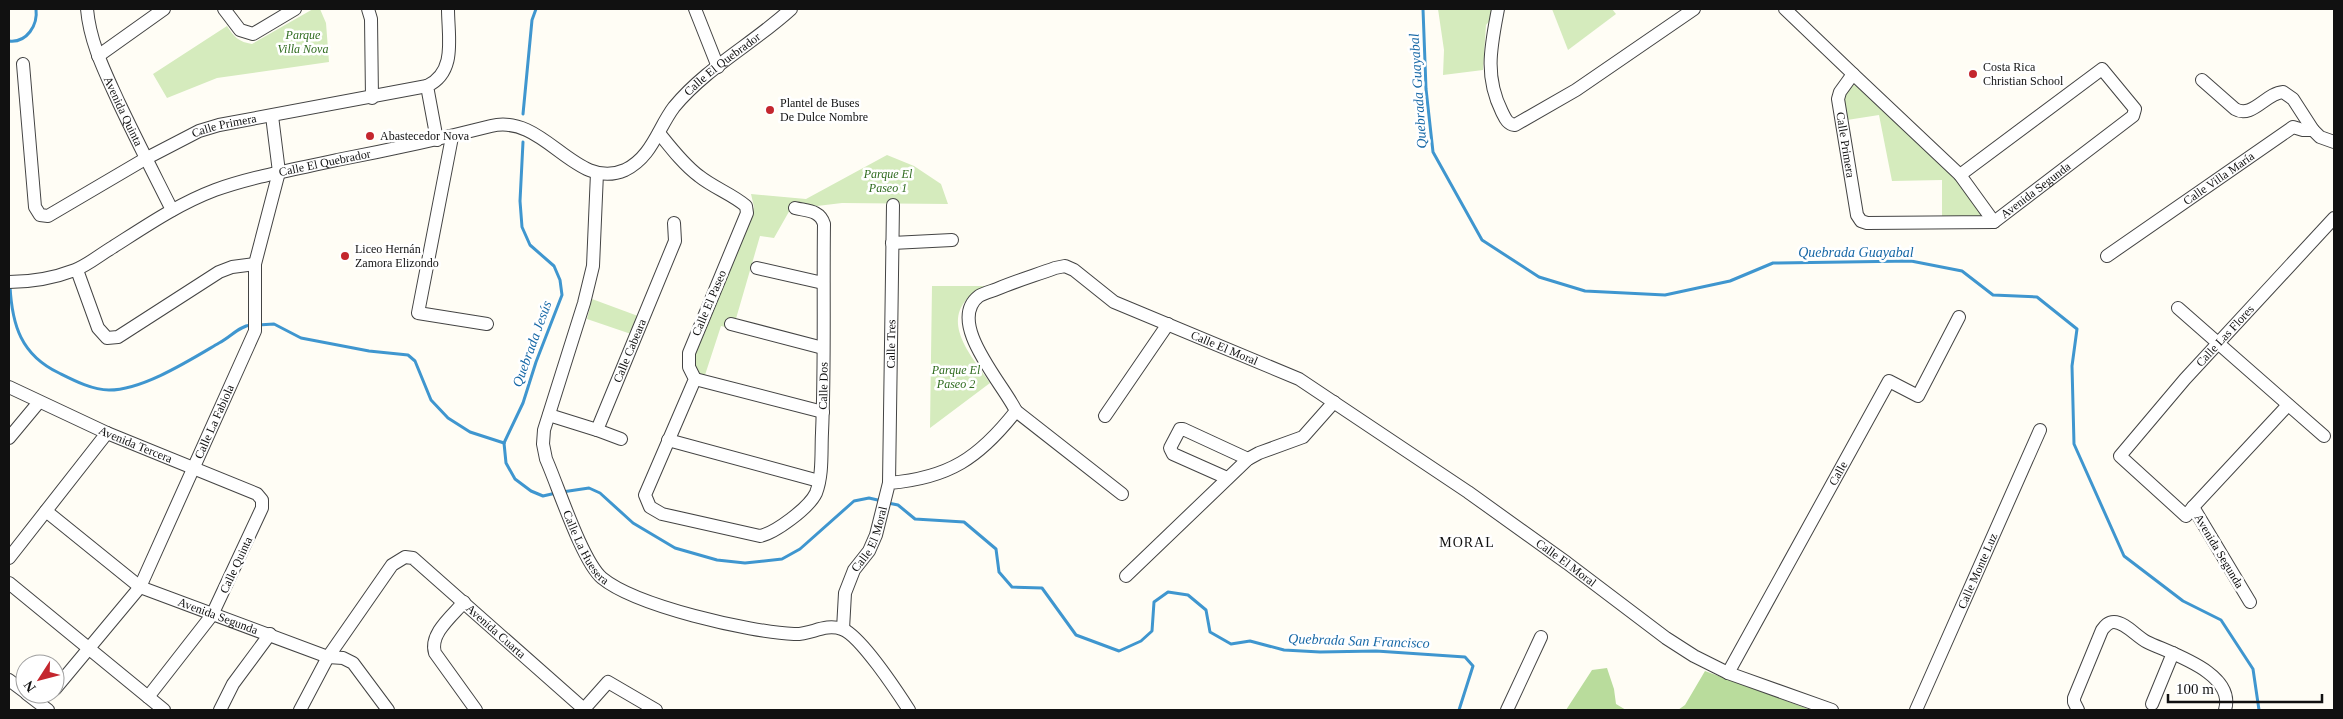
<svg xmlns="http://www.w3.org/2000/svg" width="2343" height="719" font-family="Georgia,serif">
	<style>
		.green { fill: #d5ebbd }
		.forest { fill: #b9dc9c }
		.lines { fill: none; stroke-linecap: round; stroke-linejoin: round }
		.stream { stroke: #3f96cf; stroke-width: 3 }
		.minor-casing { stroke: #444; stroke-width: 14 }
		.minor { stroke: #fff; stroke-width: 12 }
		.poi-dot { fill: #c4262e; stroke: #fff; stroke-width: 2 }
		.labels { text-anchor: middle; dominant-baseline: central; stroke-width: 5; stroke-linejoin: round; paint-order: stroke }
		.park-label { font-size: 12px; font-style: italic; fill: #2f6b1f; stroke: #fff }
		.street-label { font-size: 12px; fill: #111; stroke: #fff }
		.poi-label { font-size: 12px; fill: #111; stroke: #fff; text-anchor: start }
		.water-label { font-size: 14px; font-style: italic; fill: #1768a6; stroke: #fff }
		.neighbourhood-label { font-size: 14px; letter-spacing: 1px; fill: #111; stroke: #fff }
	</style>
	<rect width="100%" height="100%" fill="#fffdf5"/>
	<g class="green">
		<path d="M313,9H320L326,23L329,62L217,78L167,98L153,74L227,26C234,37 239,42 252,44Z"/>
		<polygon points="1438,9 1494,9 1491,19 1486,25 1483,70 1443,75 1444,50"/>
		<polygon points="1552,9 1612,9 1616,14 1568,50"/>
		<polygon points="1853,85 1859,86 1953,173 1985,218 1942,218 1942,180 1892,181 1879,115 1847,120 1843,93"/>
		<polygon points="887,155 914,166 941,184 948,204 842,203 817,206 795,201 774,238 760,236 733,329 721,326 705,375 697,373 692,358 754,207 751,194 806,199"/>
		<path d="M932,286H986C980,290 971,294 966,300C943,327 975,360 990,383L930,428Z"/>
		<polygon points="592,299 638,316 631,334 587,319"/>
	</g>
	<g class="forest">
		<polygon points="1607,668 1614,689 1616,704 1626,710 1566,710 1592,670"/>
		<polygon points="1705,671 1811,710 1678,710 1685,705"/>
	</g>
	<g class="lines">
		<g class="stream">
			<polyline points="1423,9 1426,89 1433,152 1482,240 1539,277 1585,291 1665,295 1730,281 1773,263 1911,261 1962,271 1993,295 2037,297 2077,329 2072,366 2074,444 2124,556 2183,601 2221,620 2253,669 2259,710"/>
			<path d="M9,41C27,43 38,25 36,9"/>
			<polyline points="523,114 532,20 536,9"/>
			<path d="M10,286C12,325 21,355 59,373C73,380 92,390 109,390C143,390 190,360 219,343C231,337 239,326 251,325"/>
			<polyline points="258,325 274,324 301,338 369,351 408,355 415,361 431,400 448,418 470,432 504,443"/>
			<polyline points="504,443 506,463 515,479 531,491 543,496 556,493"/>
			<polyline points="504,443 523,403 536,362 562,295 560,280 554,266 530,245 522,227 520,201 523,142"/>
			<polyline points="562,492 589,488 600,493 633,523 675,548 717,560 745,563 782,559 800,549 854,501 869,498 882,501"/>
			<polyline points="888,503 898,505 915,519 964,522 996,549 999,572 1012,587 1042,588 1076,635 1119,651 1141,641 1152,631 1154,602 1168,592 1188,595 1206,610 1210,632 1231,644 1250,641 1284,650 1320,652 1376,651 1465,657 1473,666 1459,710"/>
		</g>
		<defs>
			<g id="minor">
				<path id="s1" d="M87,9C90,43 105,72 119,103C136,139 154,174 172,210"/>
				<polyline points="224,9 240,30 253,34 295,9"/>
				<polyline points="368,9 371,19 372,98"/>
				<polyline points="695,9 718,67"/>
				<path d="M1498,9C1491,46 1484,76 1502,112C1505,118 1507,124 1515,125L1576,90L1694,9"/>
				<path id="s2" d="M1785,9L1853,74L1840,92L1838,99L1857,215L1861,221L1867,223L1994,222L2133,116L2135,109L2102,69L1960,175"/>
				<polyline points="98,56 164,9"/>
				<path id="s3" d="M23,64L35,207L40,215L48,216L145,159L199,131L219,125L427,86"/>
				<polyline points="1853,74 1960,175 1994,222"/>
				<path d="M2202,80L2235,109C2252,119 2266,93 2283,92L2293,99L2313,130"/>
				<path id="s4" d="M659,133C671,148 684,165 699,176C714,188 732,194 746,206L747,213L689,353V367L695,379L645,495L650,507L662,514L760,536C775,533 809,508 816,493C823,475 821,452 822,433C825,363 823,293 824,224C820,210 807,211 795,208"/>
				<polyline points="452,137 418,313 487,324"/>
				<path d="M437,140L427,86C457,72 448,37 448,9"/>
				<path id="s5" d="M597,173L593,266L584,303L544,430L543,444L546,459C558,486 582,561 602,578C636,606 749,632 794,634C811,635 824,623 842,629C860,635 898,693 909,710"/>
				<polyline points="892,243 952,240"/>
				<path id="s6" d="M2107,256L2293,127L2303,130H2313L2320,137L2334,142"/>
				<polyline points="757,268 823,283"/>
				<polyline points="77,270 98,328 107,338 118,337 219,272 232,267 255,264"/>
				<path id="s7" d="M9,282C31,282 54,278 75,270C88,265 101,254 113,247C146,226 178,204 215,190C254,176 297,169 337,160C389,150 440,139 491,126C545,113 575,192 625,170C652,157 658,128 674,107C706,68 754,43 791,9"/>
				<polyline points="2178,308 2324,436"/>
				<polyline points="731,324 823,348"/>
				<polyline points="695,379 823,412"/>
				<path id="s8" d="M9,387L107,433L257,494L262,500V508L212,615L148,697"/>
				<polyline points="1016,411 1122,494"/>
				<path id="s9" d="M549,415L597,430L675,241L674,223"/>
				<polyline points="1105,416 1168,324"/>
				<polyline points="597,430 621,439"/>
				<polyline points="9,438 39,402"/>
				<polyline points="668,440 819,481"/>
				<polyline points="1227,478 1173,454 1170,448 1180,429 1183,429 1248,459"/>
				<path id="s10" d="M889,483L893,205"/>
				<polyline points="2193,507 2288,405"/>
				<path id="s11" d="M46,511L140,587L328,657L343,658L353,663L388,710"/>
				<polyline points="9,558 107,433"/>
				<polyline points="1126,576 1248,459 1259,453 1303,437 1334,402"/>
				<polyline points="9,583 164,710"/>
				<path d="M464,602C452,616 429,634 435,653L476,710"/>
				<path id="s12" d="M2250,602L2193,507L2186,516L2120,456L2185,379L2334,218"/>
				<path id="s13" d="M843,629L845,593L854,570L869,551L876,535L889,483C949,478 979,458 1016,411C1004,385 945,322 979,296C984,293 992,291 997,289C1016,281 1036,275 1055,268L1065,266L1074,270L1114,302L1299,379L1468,492L1567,563L1666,638L1694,656L1728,673L1832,710"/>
				<path id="s14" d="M1728,673L1889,381L1918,396L1959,317"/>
				<polyline points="9,680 25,692"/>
				<path id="s15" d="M55,689L140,587L255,331V264L279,172L272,116"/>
				<polyline points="27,694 48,710"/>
				<polyline points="2152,704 2173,653"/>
				<polyline points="584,709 608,682 656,710"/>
				<polyline points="220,710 233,684 270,634"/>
				<path id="s16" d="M300,710L328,657L392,565L405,557L413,558L585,710"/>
				<polyline points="1507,710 1541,637"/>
				<path id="s17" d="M1916,710L2040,430"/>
				<path d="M2078,710L2074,702V698L2102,630C2105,626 2108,622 2114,622C2125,622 2137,637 2147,642C2172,654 2236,673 2225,710"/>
			</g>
		</defs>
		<use href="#minor" class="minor-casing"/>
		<use href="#minor" class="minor"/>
	</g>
	<g class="poi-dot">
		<circle cx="1973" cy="74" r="5"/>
		<circle cx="770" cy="110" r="5"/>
		<circle cx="370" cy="136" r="5"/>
		<circle cx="345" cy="256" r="5"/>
	</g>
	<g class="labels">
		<g class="park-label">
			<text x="303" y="35">Parque<tspan x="303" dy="14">Villa Nova</tspan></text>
			<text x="888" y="174">Parque El<tspan x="888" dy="14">Paseo 1</tspan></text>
			<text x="956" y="370">Parque El<tspan x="956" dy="14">Paseo 2</tspan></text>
		</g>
		<g class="street-label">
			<text stroke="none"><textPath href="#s7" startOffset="806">Calle El Quebrador</textPath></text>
			<text stroke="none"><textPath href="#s1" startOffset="109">Avenida Quinta</textPath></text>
			<text stroke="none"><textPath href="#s3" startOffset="360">Calle Primera</textPath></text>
			<text stroke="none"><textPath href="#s2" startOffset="170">Calle Primera</textPath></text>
			<text stroke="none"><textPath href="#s7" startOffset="342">Calle El Quebrador</textPath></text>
			<text stroke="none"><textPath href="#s6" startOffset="136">Calle Villa María</textPath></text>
			<text stroke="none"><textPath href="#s2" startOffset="434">Avenida Segunda</textPath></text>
			<text transform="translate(709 303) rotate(-67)">Calle El Paseo</text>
			<text stroke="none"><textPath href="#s12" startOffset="371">Calle Las Flores</textPath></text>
			<text stroke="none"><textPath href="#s10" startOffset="139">Calle Tres</textPath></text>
			<text stroke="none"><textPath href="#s13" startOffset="710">Calle El Moral</textPath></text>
			<text stroke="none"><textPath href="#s9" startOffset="136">Calle Cabeara</textPath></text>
			<text stroke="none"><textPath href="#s4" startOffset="734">Calle Dos</textPath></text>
			<text stroke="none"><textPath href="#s15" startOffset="314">Calle La Fabiola</textPath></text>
			<text stroke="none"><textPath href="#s8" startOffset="139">Avenida Tercera</textPath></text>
			<text stroke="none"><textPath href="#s14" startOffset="228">Calle</textPath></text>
			<text stroke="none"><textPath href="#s13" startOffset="96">Calle El Moral</textPath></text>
			<text stroke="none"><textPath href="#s5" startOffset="391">Calle La Huesera</textPath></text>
			<text transform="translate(2219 551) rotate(59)">Avenida Segunda</text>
			<text stroke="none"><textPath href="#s13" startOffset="1115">Calle El Moral</textPath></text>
			<text transform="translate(236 565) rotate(-65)">Calle Quinta</text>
			<text stroke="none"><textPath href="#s17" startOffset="152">Calle Monte Luz</textPath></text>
			<text stroke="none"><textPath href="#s11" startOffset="204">Avenida Segunda</textPath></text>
			<text stroke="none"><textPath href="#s16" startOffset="306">Avenida Cuarta</textPath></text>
		</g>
		<g class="poi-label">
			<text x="1983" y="67">Costa Rica<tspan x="1983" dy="14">Christian School</tspan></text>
			<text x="780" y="103">Plantel de Buses<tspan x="780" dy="14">De Dulce Nombre</tspan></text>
			<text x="380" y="136">Abastecedor Nova</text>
			<text x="355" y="249">Liceo Hernán<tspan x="355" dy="14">Zamora Elizondo</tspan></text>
		</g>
		<g class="water-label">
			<text transform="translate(1418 91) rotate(-94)">Quebrada Guayabal</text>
			<text x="1856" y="252">Quebrada Guayabal</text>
			<text transform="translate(532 344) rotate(-70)">Quebrada Jesús</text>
			<text transform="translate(1359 641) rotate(2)">Quebrada San Francisco</text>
		</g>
		<g class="neighbourhood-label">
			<text x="1467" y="542">MORAL</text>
		</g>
	</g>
	<rect width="2343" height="719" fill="none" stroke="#111111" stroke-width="20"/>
	<g transform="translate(40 679) rotate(234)"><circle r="24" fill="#ffffff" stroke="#a0a0a0"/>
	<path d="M0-4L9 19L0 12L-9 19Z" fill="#c4262e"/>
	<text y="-8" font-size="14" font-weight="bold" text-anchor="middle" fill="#111111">N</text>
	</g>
	<path d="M2168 694v8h154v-8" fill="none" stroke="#111111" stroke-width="2.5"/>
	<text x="2176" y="694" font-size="15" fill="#111111" stroke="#ffffff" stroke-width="4" paint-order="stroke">100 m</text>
</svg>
